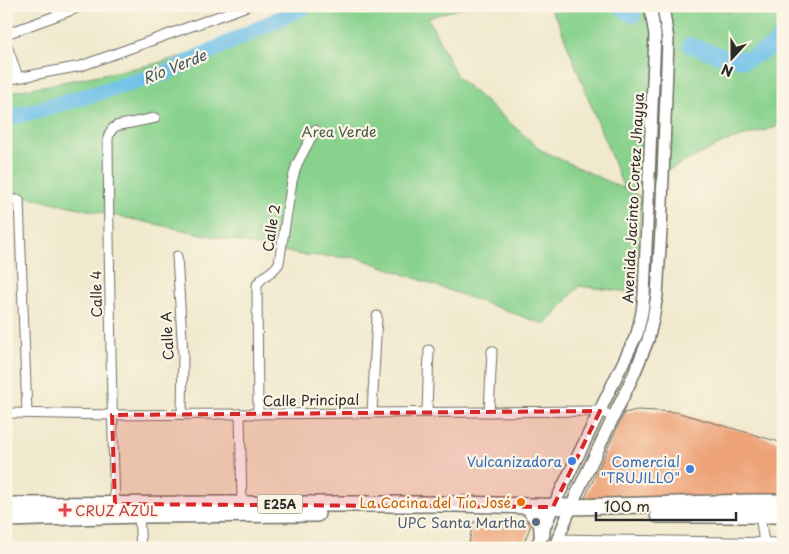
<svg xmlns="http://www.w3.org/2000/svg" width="789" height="554" font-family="'Playpen Sans',sans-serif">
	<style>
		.green { fill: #88d28e; stroke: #5a7e5c }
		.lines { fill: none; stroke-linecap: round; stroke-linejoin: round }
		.river { stroke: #6dc1e9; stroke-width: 16 }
		.building { fill: #eda277 }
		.street-casing { stroke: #706e64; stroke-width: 11 }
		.secondary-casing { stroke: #706e64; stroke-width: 14 }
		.highway-casing { stroke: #706e64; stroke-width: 18 }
		.street { stroke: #fff; stroke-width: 9 }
		.secondary { stroke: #fff; stroke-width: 11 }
		.highway { stroke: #fff; stroke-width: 15 }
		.marked { fill: #d62828; fill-opacity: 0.2; stroke: #d62828; stroke-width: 4; stroke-dasharray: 10 6; stroke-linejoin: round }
		.shop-dot { fill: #3f7fe0; stroke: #fcf5e5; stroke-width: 2 }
		.food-dot { fill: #e8710a; stroke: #fcf5e5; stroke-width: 2 }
		.health-dot { fill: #e0444e; stroke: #fcf5e5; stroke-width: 2 }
		.service-dot { fill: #5c6f8a; stroke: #fcf5e5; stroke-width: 2 }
		.labels { text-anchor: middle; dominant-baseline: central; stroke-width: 4.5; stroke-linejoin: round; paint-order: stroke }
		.shield { fill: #fcf5e5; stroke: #6a6863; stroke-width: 1 }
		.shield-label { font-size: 12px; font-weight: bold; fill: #2b2b2b }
		.park-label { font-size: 14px; fill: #475d49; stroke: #fcf5e5 }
		.street-label { font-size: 14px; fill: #2b2b2b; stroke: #fcf5e5 }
		.shop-label { font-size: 14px; fill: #366cbe; stroke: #fcf5e5; text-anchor: end }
		.food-label { font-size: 14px; fill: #c56008; stroke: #fcf5e5; text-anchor: end }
		.health-label { font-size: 14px; fill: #be3a42; stroke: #fcf5e5; text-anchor: start }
		.service-label { font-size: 14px; fill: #4e5e75; stroke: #fcf5e5; text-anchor: end }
		.water-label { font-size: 15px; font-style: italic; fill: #3f5864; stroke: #fcf5e5 }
	</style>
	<rect width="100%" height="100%" fill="#fcf5e5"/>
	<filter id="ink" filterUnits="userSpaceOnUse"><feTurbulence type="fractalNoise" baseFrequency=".02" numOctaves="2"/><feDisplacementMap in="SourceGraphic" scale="10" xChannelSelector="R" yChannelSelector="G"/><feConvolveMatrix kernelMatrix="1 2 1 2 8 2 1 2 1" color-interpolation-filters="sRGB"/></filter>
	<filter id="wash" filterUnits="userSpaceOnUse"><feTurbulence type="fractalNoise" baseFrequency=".0096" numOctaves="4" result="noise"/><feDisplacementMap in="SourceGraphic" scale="20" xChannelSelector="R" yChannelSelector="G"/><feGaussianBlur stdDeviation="1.12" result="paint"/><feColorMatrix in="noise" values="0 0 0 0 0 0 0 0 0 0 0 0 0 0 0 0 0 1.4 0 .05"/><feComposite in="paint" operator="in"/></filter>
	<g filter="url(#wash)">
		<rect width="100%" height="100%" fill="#f0e9cd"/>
		<polygon class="green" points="288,6 467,6 428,18 457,77 541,150 624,189 558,21 548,6 712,6 729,13 728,6 783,6 783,117 776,127 727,141 627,190 641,197 638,293 579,286 546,325 359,258 302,255 46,201 6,192 6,93 150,65 233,42 286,16"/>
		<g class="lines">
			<g class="river">
				<polyline points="620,6 633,15"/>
				<polyline points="690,45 724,57 746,60 772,47 783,34"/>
				<polyline points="6,119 163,74 306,6"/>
			</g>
		</g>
		<g id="blocks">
			<g class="building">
				<polygon points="637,410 676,412 783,443 783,496 584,500 624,413"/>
				<polygon points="473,522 532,522 522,548 468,548"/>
			</g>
		</g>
	</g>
	<g filter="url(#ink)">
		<use href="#blocks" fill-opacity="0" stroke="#706e64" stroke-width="1"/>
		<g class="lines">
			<defs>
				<g id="street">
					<polyline points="6,34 83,6"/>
					<polyline points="6,43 18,77"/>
					<polyline points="6,80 81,66 247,6"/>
					<polyline points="6,200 19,200 27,413"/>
					<polyline points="177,256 183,354 182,414"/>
					<polyline points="427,412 429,350"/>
					<polyline points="489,412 492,351"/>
					<polyline points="6,413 112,415 600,411 614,417"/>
					<polyline points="372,413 377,316"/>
					<polyline points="240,414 242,504"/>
					<path d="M258,414L257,285C262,275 274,273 279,263L292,181L297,164L315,130"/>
					<path d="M115,504C111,383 109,261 108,139C109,133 111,129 116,126L155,118"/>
					<polyline points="139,515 141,548"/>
					<polyline points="760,515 764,543"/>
					<polyline points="558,539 783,543"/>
				</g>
				<g id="secondary">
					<polyline points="536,548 553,507 637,334 642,312 644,295 655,35 650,6"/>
					<polyline points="554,548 577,493 634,374 648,340 653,319 657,295 661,231 668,40 663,6"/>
				</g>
				<g id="highway">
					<polyline points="6,505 242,504 457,504 571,507 752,502 783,502"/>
					<path d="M532,513C541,520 542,522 542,534"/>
					<polyline points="658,515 783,515"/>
					<polyline points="6,519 139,515 317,514"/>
				</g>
			</defs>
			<use href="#street" class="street-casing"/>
			<use href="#secondary" class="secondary-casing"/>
			<use href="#highway" class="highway-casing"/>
			<use href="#street" class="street"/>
			<use href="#secondary" class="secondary"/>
			<use href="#highway" class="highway"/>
		</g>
	</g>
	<path class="marked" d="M600,411L553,507L115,504L112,415Z"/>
	<g class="shop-dot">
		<circle cx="572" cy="461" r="5"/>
		<circle cx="690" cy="469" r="5"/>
	</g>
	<circle class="food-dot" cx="521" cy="502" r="5"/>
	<path class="health-dot" d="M62.5 502.5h5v5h5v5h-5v5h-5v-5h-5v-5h5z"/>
	<circle class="service-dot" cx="536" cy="522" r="5"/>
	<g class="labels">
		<rect class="shield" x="257.5" y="494.5" width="45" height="19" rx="4"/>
		<g class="shield-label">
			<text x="280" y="504">E25A</text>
		</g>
		<g class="park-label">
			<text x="339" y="131">Area Verde</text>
		</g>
		<g class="street-label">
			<text transform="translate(633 198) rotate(-87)">Avenida Jacinto Cortez Jhayya</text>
			<text transform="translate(271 228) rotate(-81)">Calle 2</text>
			<text transform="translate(96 294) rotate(-91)">Calle 4</text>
			<text transform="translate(167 336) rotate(-93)">Calle A</text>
			<text transform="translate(311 400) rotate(-1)">Calle Principal</text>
		</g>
		<g class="shop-label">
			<text x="562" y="461">Vulcanizadora</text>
			<text x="680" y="461">Comercial<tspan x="680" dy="16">"TRUJILLO"</tspan></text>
		</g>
		<g class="food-label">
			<text x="511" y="502">La Cocina del Tío José</text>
		</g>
		<g class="health-label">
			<text x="75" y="510">CRUZ AZUL</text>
		</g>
		<g class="service-label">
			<text x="526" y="522">UPC Santa Martha</text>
		</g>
		<g class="water-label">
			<text transform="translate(174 66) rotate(-22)">Río Verde</text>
		</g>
	</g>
	<rect width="789" height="554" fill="none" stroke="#fcf5e5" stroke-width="25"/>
	<g transform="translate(732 58) rotate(201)" stroke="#fcf5e5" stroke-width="4" paint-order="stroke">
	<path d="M0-4L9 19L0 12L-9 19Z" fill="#2b2b2b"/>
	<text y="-8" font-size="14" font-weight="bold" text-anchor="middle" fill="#2b2b2b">N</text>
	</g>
	<path d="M596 512v8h140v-8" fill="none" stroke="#2b2b2b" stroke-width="2.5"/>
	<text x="604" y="512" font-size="15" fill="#2b2b2b" stroke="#fcf5e5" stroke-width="4" paint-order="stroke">100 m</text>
</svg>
